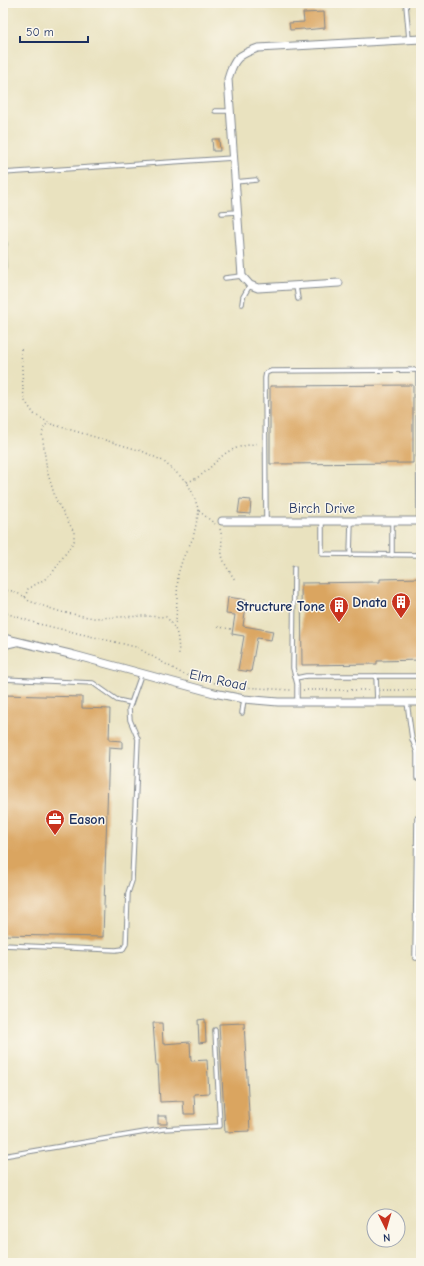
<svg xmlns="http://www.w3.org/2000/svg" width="424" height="1266" font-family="'Comic Neue',sans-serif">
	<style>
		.forest { fill: #87ad63; stroke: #516e60 }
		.building { fill: #daa561 }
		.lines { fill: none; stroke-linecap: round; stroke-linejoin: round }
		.lane-casing { stroke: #82888e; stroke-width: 5.5 }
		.street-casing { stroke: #82888e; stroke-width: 9 }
		.path { stroke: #82888e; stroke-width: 1.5; stroke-dasharray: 1 3; stroke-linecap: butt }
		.lane { stroke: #fff; stroke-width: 3.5 }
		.street { stroke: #fff; stroke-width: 7 }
		.labels { text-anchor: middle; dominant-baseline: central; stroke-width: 3; stroke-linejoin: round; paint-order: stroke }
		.street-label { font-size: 14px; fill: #1b2f5e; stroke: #fbf7ec }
		.poi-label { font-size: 14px; font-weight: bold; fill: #1b2f5e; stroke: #fbf7ec; text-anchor: end }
	</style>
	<rect width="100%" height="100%" fill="#fbf7ec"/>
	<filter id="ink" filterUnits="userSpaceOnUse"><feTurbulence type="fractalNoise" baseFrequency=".025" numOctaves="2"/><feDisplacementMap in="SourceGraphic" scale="8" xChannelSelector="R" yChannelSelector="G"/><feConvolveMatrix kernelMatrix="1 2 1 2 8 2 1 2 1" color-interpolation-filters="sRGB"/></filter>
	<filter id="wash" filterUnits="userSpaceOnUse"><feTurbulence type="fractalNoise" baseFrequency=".012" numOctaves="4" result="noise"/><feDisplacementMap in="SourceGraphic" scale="16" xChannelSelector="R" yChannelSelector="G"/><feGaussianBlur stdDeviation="0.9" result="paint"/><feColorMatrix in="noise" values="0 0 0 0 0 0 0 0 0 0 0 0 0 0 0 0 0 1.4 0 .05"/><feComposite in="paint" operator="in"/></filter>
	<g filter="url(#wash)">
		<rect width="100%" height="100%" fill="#e9e2bf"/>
		<polygon class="forest" points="3,242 7,242 8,269 3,271"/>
		<g id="blocks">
			<g class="building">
				<polygon points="324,12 325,28 305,30 304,29 290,30 289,23 304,22 303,13"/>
				<polygon points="212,139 219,139 220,151 213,151"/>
				<polygon points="413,385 413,463 270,464 270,386"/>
				<polygon points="240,499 251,500 250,514 238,513"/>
				<polygon points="421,578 421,660 377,661 377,664 302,665 301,583 380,582 380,579"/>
				<polygon points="228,597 247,600 243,626 273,631 271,640 257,638 251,672 238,670 244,636 232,634 235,615 226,614"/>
				<polygon points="3,695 82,697 82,708 110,709 109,740 122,741 122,748 109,747 103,937 3,935"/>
				<polygon points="205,1019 206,1042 199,1043 198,1020"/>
				<polygon points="153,1023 162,1023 163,1044 190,1042 191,1061 207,1060 209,1093 194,1094 195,1114 184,1114 183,1101 160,1102 158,1065 156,1065"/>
				<polygon points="244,1023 250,1131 225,1132 219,1024"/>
				<rect x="158" y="1116" width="9" height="8"/>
			</g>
		</g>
	</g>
	<g filter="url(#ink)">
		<use href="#blocks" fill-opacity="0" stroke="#82888e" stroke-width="1"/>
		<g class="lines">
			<defs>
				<g id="lane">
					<polyline points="403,3 406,5 409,39"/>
					<polyline points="215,111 230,111"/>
					<polyline points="3,173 233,158"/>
					<polyline points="235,182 256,180"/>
					<polyline points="222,213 237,212"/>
					<polyline points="225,278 242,276"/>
					<polyline points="296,286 298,299"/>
					<polyline points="242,304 243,297 250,285"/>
					<polyline points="418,370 419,521"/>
					<polyline points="266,521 265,378 266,373 271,371 421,370"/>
					<polyline points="322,521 322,554 421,555"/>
					<polyline points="392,521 392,555"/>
					<polyline points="350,555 351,521"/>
					<polyline points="294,568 293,668 297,684 297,702"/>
					<polyline points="376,676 377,702"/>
					<polyline points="296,678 306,676 421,676"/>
					<polyline points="3,679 93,683 117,700 131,703"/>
					<polyline points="407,702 412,739 417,752"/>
					<polyline points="242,713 244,699"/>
					<polyline points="417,778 417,752 421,734"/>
					<polyline points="421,818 417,818 415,958 421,958"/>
					<polyline points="3,945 116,950 123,949 126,944 128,893 132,881 138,739 130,720 129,709 141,675"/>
					<polyline points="3,1156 163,1129 220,1126 215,1030"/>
				</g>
				<g id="street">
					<path d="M339,283L258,288L250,285L242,276L228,79C234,58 238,55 258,48L421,39"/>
					<polyline points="222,521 421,521"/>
					<polyline points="3,638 74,655 214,693 244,699 278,702 421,702"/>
					<polyline points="3,645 16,642"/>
				</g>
			</defs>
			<use href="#lane" class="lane-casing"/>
			<use href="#street" class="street-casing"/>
			<g class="path">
				<polyline points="21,349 23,390 25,401 34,414 51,424 142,451 163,461 187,482 193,494 199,511 193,538 183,558 178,574 176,621 174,625"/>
				<path d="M187,482C206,476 211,464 226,453C235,447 248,445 259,443"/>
				<polyline points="199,511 215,524"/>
				<path d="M220,529C223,538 221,545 222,554C223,563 230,572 235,580"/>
				<path d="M3,590L13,591L25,597L29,601L61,612L94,618L144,616L166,617C179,630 178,638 179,655"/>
				<polyline points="25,597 28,589 45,579 53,572 74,541 74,532 56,500 47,471 42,433 45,425 50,424"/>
				<polyline points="3,612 35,623 136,647 183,674 226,686 291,690"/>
				<polyline points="218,627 231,629"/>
				<polyline points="303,690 369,690"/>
				<polyline points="383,690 421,690"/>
			</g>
			<use href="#lane" class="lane"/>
			<use href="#street" class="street"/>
		</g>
	</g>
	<defs>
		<symbol id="building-pin" viewBox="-11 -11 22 30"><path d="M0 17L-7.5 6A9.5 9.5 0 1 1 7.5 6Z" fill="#c8321e" stroke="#fbf7ec"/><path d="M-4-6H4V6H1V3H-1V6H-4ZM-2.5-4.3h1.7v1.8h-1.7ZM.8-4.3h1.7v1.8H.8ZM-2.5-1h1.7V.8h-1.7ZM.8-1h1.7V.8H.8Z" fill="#fff"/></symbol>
		<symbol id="office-pin" viewBox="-11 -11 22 30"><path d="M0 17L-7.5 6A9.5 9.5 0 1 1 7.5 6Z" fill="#c8321e" stroke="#fbf7ec"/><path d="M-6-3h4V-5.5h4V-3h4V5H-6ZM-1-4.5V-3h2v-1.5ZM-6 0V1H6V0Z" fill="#fff"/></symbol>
	</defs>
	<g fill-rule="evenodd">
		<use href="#building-pin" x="390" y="591" width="22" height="30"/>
		<use href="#building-pin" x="328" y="595" width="22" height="30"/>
		<use href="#office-pin" x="44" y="808" width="22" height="30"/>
	</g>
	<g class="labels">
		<g class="street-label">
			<text x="322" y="508">Birch Drive</text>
			<text transform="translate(218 680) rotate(12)">Elm Road</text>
		</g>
		<g class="poi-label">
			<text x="387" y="602">Dnata</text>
			<text x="325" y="606">Structure Tone</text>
			<text x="69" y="819" text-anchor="start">Eason</text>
		</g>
	</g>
	<rect width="424" height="1266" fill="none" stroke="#fbf7ec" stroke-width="16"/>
	<g transform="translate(386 1228) rotate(175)"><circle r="19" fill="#fbf7ec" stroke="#a1a7b3"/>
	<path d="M0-3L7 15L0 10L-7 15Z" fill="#c8321e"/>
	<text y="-6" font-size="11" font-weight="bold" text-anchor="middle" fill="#1b2f5e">N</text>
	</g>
	<path d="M20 36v6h68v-6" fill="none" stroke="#1b2f5e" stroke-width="2"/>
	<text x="26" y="36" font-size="12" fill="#1b2f5e" stroke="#fbf7ec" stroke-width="3" paint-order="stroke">50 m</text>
</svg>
